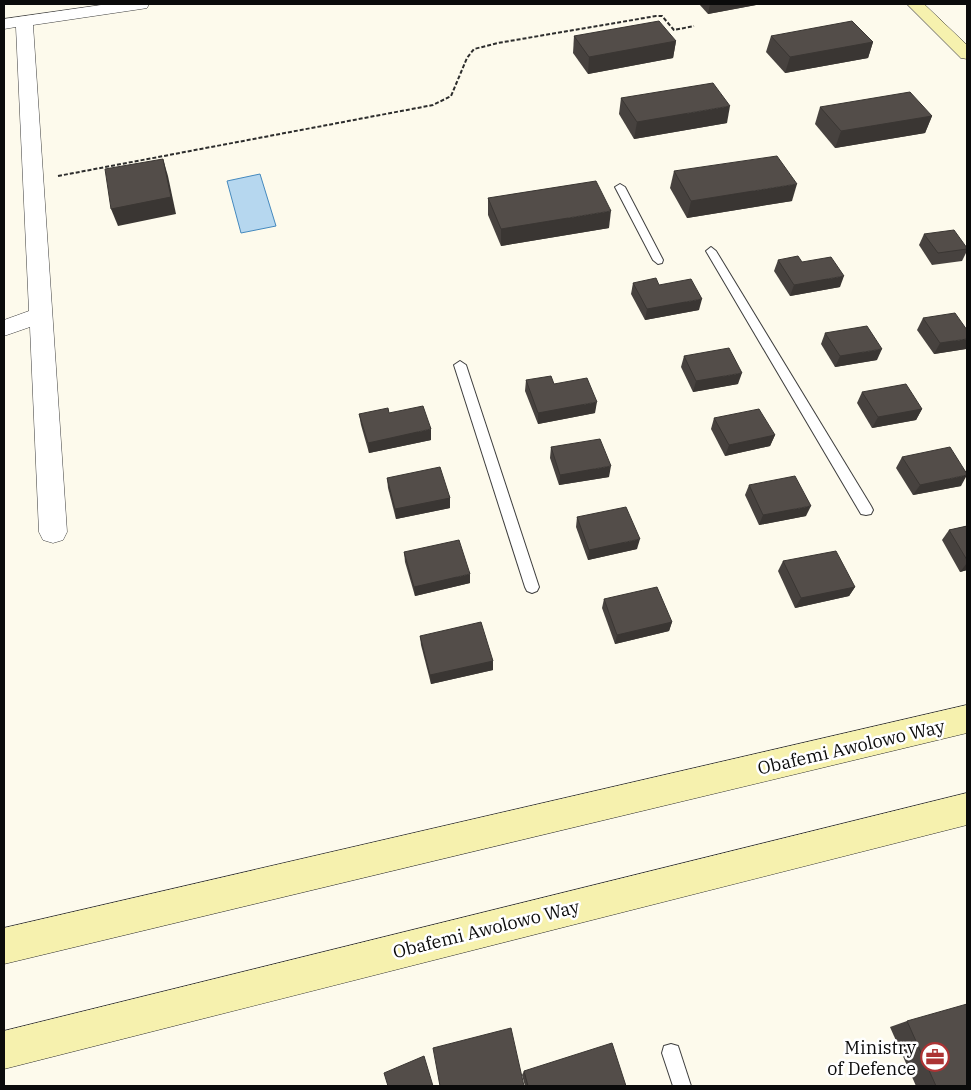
<svg xmlns="http://www.w3.org/2000/svg" width="971" height="1090" font-family="'IBM Plex Serif',serif">
	<style>
		.water { fill: #b6d7ef; stroke: #4589be }
		.lines { fill: none; stroke-linecap: round; stroke-linejoin: round }
		.lane-casing { stroke: #3e3e3e; stroke-width: 2 }
		.street-casing { stroke: #3e3e3e; stroke-width: 1 }
		.secondary-casing { stroke: #2d2d2d; stroke-width: 1 }
		.path { stroke: #2d2d2d; stroke-width: 2; stroke-dasharray: 4 2; stroke-linecap: butt }
		.lane { fill: #fff; fill-rule: evenodd }
		.street { fill: #fff; fill-rule: evenodd }
		.secondary { fill: #f6f1ae; fill-rule: evenodd }
		.wall { fill: #47423f }
		.shaded-wall { fill: #3a3633 }
		.building { fill: #534d49; stroke: #3a3633 }
		.labels { text-anchor: middle; dominant-baseline: central; stroke-width: 5; stroke-linejoin: round; paint-order: stroke }
		.near-street-label { font-size: 18px; fill: #0b0b0b; stroke: #fff }
		.near-poi-label { font-size: 18px; fill: #0b0b0b; stroke: #fff; text-anchor: end }
	</style>
	<rect width="100%" height="100%" fill="#fdfaec"/>
	<polygon class="water" points="260,174 276,226 241,233 227,181"/>
	<g class="lines">
		<defs>
			<g id="lane">
				<polygon points="620,184 625,187 663,260 662,263 658,264 653,260 615,187"/>
				<polygon points="711,247 716,251 871,506 873,510 871,514 866,515 861,514 706,251"/>
				<polygon points="460,361 466,365 539,587 537,591 532,593 527,591 525,587 454,365"/>
				<polygon points="671,1044 678,1046 691,1086 673,1086 662,1053 664,1046"/>
			</g>
			<polygon id="street" points="108,4 149,4 147,8 141,9 33,25 67,532 63,540 53,543 43,540 39,532 30,327 4,336 4,320 29,311 16,27 4,29 4,19"/>
			<g id="secondary">
				<polygon points="907,4 924,4 967,45 967,59 961,58"/>
				<polygon points="967,705 967,733 4,964 4,928"/>
				<polygon points="967,793 967,825 4,1069 4,1031"/>
			</g>
		</defs>
		<use href="#lane" class="lane-casing"/>
		<use href="#street" class="street-casing"/>
		<use href="#secondary" class="secondary-casing"/>
		<polyline class="path" points="58,176 433,105 451,96 467,58 474,49 498,43 656,16 662,16 674,30 694,26"/>
		<use href="#lane" class="lane"/>
		<use href="#street" class="street"/>
		<use href="#secondary" class="secondary"/>
	</g>
	<g class="wall">
		<polygon points="699,4 756,4 756,5 708,14"/>
		<polygon points="574,36 676,41 673,58 588,74 573,53"/>
		<polygon points="771,36 873,42 868,58 785,73 766,52"/>
		<polygon points="621,98 727,123 634,139 619,114"/>
		<polygon points="820,107 932,116 925,133 835,148 815,124"/>
		<polygon points="674,171 792,201 687,218 670,188"/>
		<polygon points="488,198 609,228 501,246 488,215"/>
		<polygon points="924,234 967,248 967,251 962,261 932,265 919,245"/>
		<polygon points="778,260 802,262 840,287 790,296 774,271"/>
		<polygon points="633,283 659,285 699,310 645,320 631,294"/>
		<polygon points="923,318 966,349 934,354 917,330"/>
		<polygon points="825,333 877,360 835,367 821,344"/>
		<polygon points="684,356 738,384 693,392 681,367"/>
		<polygon points="526,380 554,384 595,413 538,424 525,391"/>
		<polygon points="862,392 922,409 916,420 872,428 857,403"/>
		<polygon points="389,413 431,440 369,453 361,425 359,414"/>
		<polygon points="714,418 775,435 770,446 725,456 711,429"/>
		<polygon points="551,447 609,477 559,485 550,458"/>
		<polygon points="902,457 961,486 913,495 896,468"/>
		<polygon points="387,478 450,498 450,508 396,519 388,488"/>
		<polygon points="749,485 806,516 759,525 745,495"/>
		<polygon points="577,517 637,549 588,560 576,527"/>
		<polygon points="967,526 967,570 960,572 942,540 949,530"/>
		<polygon points="404,552 470,583 415,596 405,562"/>
		<polygon points="783,561 855,587 849,596 795,608 778,571"/>
		<polygon points="604,599 672,622 669,631 615,644 602,608"/>
		<polygon points="420,636 493,661 493,670 431,684 421,645"/>
		<polygon points="907,1021 967,1086 916,1086 890,1027"/>
		<polygon points="524,1071 626,1086 525,1086 522,1075"/>
	</g>
	<g class="shaded-wall">
		<polygon points="710,4 756,4 756,5 708,14"/>
		<polygon points="676,41 673,58 588,74 589,57"/>
		<polygon points="873,42 868,58 785,73 790,57"/>
		<polygon points="730,106 727,123 634,139 637,122"/>
		<polygon points="932,116 925,133 835,148 841,131"/>
		<polygon points="163,159 168,176 176,214 118,226 111,209"/>
		<polygon points="797,184 792,201 687,218 691,201"/>
		<polygon points="611,211 609,228 501,246 501,229"/>
		<polygon points="844,276 840,287 790,296 794,285"/>
		<polygon points="702,299 699,310 645,320 647,309"/>
		<polygon points="967,339 967,347 966,349 934,354 940,343"/>
		<polygon points="882,349 877,360 835,367 840,356"/>
		<polygon points="742,373 738,384 693,392 696,381"/>
		<polygon points="597,402 595,413 538,424 538,413"/>
		<polygon points="922,409 916,420 872,428 878,417"/>
		<polygon points="431,429 431,440 369,453 368,443"/>
		<polygon points="775,435 770,446 725,456 729,445"/>
		<polygon points="611,466 609,477 559,485 560,475"/>
		<polygon points="967,475 961,486 913,495 920,485"/>
		<polygon points="450,498 450,508 396,519 395,509"/>
		<polygon points="811,506 806,516 759,525 763,515"/>
		<polygon points="640,539 637,549 588,560 589,550"/>
		<polygon points="967,563 967,570 960,572"/>
		<polygon points="470,574 470,583 415,596 414,587"/>
		<polygon points="855,587 849,596 795,608 801,598"/>
		<polygon points="672,622 669,631 615,644 617,635"/>
		<polygon points="493,661 493,670 431,684 430,675"/>
	</g>
	<g class="building">
		<polygon points="659,21 676,41 589,57 574,36"/>
		<polygon points="852,21 873,42 790,57 771,36"/>
		<polygon points="713,83 730,106 637,122 621,98"/>
		<polygon points="910,92 932,116 841,131 820,107"/>
		<polygon points="777,156 797,184 691,201 674,171"/>
		<polygon points="163,159 171,197 111,209 105,169"/>
		<polygon points="596,181 611,211 501,229 488,198"/>
		<polygon points="954,230 967,248 967,249 938,253 924,234"/>
		<polygon points="798,256 802,262 831,257 844,276 794,285 778,260"/>
		<polygon points="656,278 659,285 691,279 702,299 647,309 633,283"/>
		<polygon points="955,313 967,330 967,339 940,343 923,318"/>
		<polygon points="867,326 882,349 840,356 825,333"/>
		<polygon points="729,348 742,373 696,381 684,356"/>
		<polygon points="551,376 554,384 587,378 597,402 538,413 526,380"/>
		<polygon points="906,384 922,409 878,417 862,392"/>
		<polygon points="423,406 431,429 368,443 359,414 388,408 389,413"/>
		<polygon points="759,409 775,435 729,445 714,418"/>
		<polygon points="600,439 611,466 560,475 551,447"/>
		<polygon points="950,447 967,474 967,475 920,485 902,457"/>
		<polygon points="440,467 450,498 395,509 387,478"/>
		<polygon points="795,476 811,506 763,515 749,485"/>
		<polygon points="626,507 640,539 589,550 577,517"/>
		<polygon points="967,526 967,560 949,530"/>
		<polygon points="459,540 470,574 414,587 404,552"/>
		<polygon points="836,551 855,587 801,598 783,561"/>
		<polygon points="657,587 672,622 617,635 604,599"/>
		<polygon points="481,622 493,661 430,675 420,636"/>
		<polygon points="967,1004 967,1086 936,1086 907,1021"/>
		<polygon points="511,1028 524,1086 440,1086 433,1048"/>
		<polygon points="612,1043 626,1086 528,1086 524,1071"/>
		<polygon points="424,1056 433,1086 388,1086 384,1073"/>
	</g>
	<defs>
		<symbol id="office-ring" viewBox="-11 -11 22 22"><circle r="9.5" fill="#fff" stroke="#ac3334" stroke-width="1.5"/><path d="M-6-3h4V-5.5h4V-3h4V5H-6ZM-1-4.5V-3h2v-1.5ZM-6 0V1H6V0Z" fill="#ac3334"/></symbol>
	</defs>
	<g fill-rule="evenodd">
		<use href="#office-ring" x="919" y="1041" width="32" height="32"/>
	</g>
	<g class="labels">
		<g class="near-street-label">
			<text transform="translate(851 747) rotate(-13)">Obafemi Awolowo Way</text>
			<text transform="translate(486 929) rotate(-14)">Obafemi Awolowo Way</text>
		</g>
		<g class="near-poi-label">
			<text x="916" y="1047">Ministry<tspan x="916" dy="21">of Defence</tspan></text>
		</g>
	</g>
	<rect width="971" height="1090" fill="none" stroke="#0b0b0b" stroke-width="10"/>
</svg>
